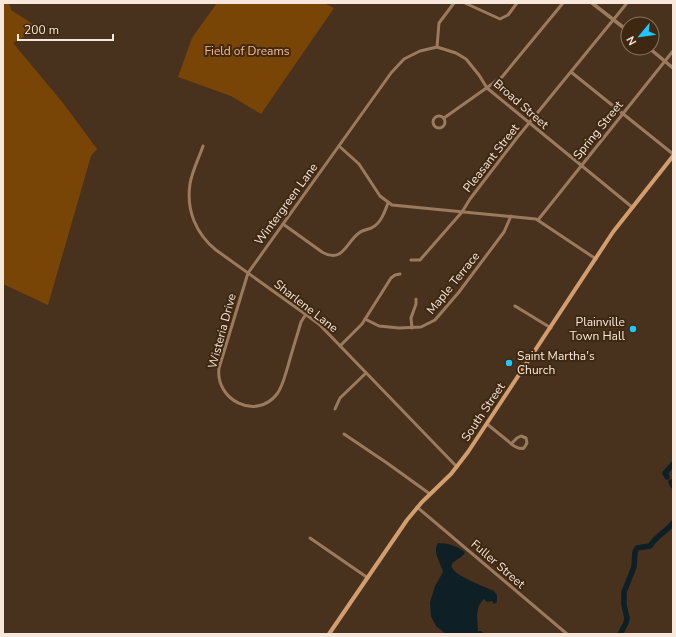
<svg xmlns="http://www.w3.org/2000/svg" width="676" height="637" font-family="'Nunito Sans',sans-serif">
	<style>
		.green { fill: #794506 }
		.water { fill: #0e1f25 }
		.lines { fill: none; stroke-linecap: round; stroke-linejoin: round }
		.river { stroke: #0e1f25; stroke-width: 5.5 }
		.minor { stroke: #9b7a5d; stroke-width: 3 }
		.tertiary { stroke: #9b7a5d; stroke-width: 3.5 }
		.secondary { stroke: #d39e6f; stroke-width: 4 }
		.poi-dot { fill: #1dc9fc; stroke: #3f2812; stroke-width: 1.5 }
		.labels { text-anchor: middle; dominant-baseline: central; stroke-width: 4; stroke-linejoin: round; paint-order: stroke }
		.park-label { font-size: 12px; fill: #fabe8a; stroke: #3f2812 }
		.street-label { font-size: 12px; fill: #f8e8db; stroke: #3f2812 }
		.poi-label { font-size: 12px; fill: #f8e8db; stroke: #3f2812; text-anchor: end }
	</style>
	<rect width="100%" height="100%" fill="#49321d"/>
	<g class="green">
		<polygon points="3,3 9,3 11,10 39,28 13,43 63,103 97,149 91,156 48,305 3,284"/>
		<polygon points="217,3 324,3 334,8 261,114 231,96 178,77 192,38"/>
	</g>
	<path class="water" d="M438,543C448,543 457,546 465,552L464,554C461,558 455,560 452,564C446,573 488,588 494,591L497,595V602L494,604L492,601L487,602L484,599C474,608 478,620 478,631H481L485,634H446L436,626L431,616L430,602L435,586L443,572C441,563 432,552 438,543Z"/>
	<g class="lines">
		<g class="river">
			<polyline points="667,477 665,473 673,464"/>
			<polyline points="671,482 673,486"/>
			<path d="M620,634L626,623L627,618L624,605V592L634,567L635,552L637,548L650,546C657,535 666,532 673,523"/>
		</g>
		<g class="minor">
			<polyline points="465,3 500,19 508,15 517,3"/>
			<polyline points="437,47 439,23 454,3"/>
			<polyline points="571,72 673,154"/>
			<circle cx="439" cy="122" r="6"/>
			<polyline points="444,118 502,77 563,3"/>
			<path d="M203,146C199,158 192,171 190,184C186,210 196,234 216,250L319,324L457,467"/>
			<polyline points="339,146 359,164 380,196 392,205 536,219 596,259"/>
			<polyline points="538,220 673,51"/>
			<path d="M283,224L322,252C343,264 346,242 359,233C363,229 369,230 373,227C381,223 385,211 388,203"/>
			<polyline points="411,260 420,260 462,212 470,199 516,139 627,3"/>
			<polyline points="515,306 551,328"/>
			<path d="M306,314L301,322C297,336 292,351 288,366C285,375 283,386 277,394C256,421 215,400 219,368L248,273L391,73L404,59L420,51L437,47L456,53L466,59L479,75L487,88L632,207"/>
			<polyline points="365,319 379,326 399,328 421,327 435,320 459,292 504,232 511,216"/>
			<polyline points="412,328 411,318 416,304 416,299"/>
			<polyline points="340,346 362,324 391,278 395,275 400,274"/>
			<polyline points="335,409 340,398 366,373"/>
			<path d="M487,424L508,441C512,445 518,450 524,448L527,443L526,438L521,436L517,438L511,444"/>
			<polyline points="344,434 387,463 430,494"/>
			<polyline points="417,507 567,634"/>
			<polyline points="310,538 368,578"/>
		</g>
		<g class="tertiary">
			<polyline points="592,3 628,31"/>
			<polyline points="649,48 673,68"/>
		</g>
		<polyline class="secondary" points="329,634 407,520 422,502 451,474 468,452 613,232 673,156"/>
	</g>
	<g class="poi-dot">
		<circle cx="633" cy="329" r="4"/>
		<circle cx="509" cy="363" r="4"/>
	</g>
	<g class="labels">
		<g class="park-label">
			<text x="247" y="51">Field of Dreams</text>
		</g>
		<g class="street-label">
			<text transform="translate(521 104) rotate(41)">Broad Street</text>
			<text transform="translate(598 130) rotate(-51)">Spring Street</text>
			<text transform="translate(491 158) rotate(-52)">Pleasant Street</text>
			<text transform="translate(286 204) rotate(-54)">Wintergreen Lane</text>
			<text transform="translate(453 283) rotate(-51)">Maple Terrace</text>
			<text transform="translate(306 306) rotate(38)">Sharlene Lane</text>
			<text transform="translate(222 331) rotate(-75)">Wisteria Drive</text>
			<text transform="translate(483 412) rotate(-56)">South Street</text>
			<text transform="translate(498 564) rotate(41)">Fuller Street</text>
		</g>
		<g class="poi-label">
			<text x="625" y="322">Plainville<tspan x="625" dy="14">Town Hall</tspan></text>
			<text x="517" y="356" text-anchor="start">Saint Martha's<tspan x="517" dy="14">Church</tspan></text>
		</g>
	</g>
	<rect width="676" height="637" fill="none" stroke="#f8e8db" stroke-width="8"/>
	<g transform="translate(640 36) rotate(241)"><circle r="19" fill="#3f2812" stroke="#897562"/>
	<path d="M0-3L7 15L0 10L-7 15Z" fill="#1dc9fc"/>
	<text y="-6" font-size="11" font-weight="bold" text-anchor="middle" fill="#f8e8db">N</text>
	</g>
	<path d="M18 34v6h95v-6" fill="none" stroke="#f8e8db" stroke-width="2"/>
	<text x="24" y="34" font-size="12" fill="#f8e8db" stroke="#3f2812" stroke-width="3" paint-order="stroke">200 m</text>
</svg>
